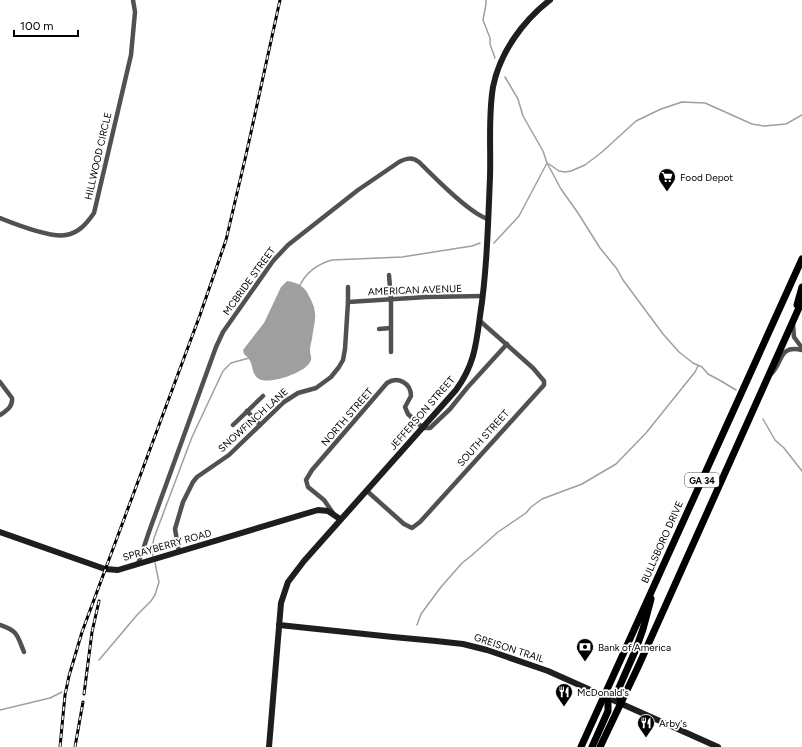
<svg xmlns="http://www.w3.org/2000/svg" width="802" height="747" font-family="Figtree,sans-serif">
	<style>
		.water { fill: #9f9f9f }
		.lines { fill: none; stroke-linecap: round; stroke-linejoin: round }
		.stream { stroke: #9f9f9f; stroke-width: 1.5 }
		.street { stroke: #515151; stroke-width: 4.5 }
		.secondary { stroke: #1e1e1e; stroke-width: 6 }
		.primary { stroke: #000; stroke-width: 7 }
		.rail-casing { stroke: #000; stroke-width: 3 }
		.rail { stroke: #fff; stroke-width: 1.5; stroke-dasharray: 4.5; stroke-linecap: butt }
		.labels { text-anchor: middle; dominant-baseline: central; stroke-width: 3.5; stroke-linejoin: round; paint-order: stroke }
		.shield { fill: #fff; stroke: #4c4c4c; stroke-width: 1 }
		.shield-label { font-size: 9px; font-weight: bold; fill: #000 }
		.street-label { font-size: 10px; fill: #000; stroke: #fff }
		.poi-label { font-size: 10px; fill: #000; stroke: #fff; text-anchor: start }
	</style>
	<rect width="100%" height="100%" fill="#fff"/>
	<path class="water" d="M287,281C300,283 305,287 310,298C319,315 314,321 312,339C311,343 310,347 310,351C310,354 312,358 311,360C308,372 270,385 259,379C249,372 256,363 244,354L243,350L264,323L281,287Z"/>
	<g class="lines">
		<g class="stream">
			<polyline points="486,0 486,4 483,20 490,38 490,44 495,58"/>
			<polyline points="505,77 518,99 523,116 543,151 547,163 561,189 578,213 600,248 617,269 623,280 663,334 679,352 693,363 702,367 708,374 721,381 736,390"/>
			<polyline points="549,164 559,171 565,172 571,171 585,165 602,152 636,121 661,109 682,102 705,103 752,124 764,126 786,124 802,115"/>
			<polyline points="494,243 519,216 547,163"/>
			<path d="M300,285C307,271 318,264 332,260L402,257L472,246L480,243"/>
			<polyline points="763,419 775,440 784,448 802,471"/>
			<polyline points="153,557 152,549 154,538 192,437 223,371 231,363 249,358"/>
			<polyline points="417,625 421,614 441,587 462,563 471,556 498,532 526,513 531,507 542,499 582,484 616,464 646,433 695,372 698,366"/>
			<polyline points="99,660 137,615 151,601 155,595 159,582 155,563"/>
			<polyline points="0,710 50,698 62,692"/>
		</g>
		<g class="street">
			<path d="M0,218C15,224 51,238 66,235C79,233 87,223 94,213L131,55L135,12L133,0"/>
			<polyline points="389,275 391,300 391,352"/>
			<polyline points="348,302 427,297 483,296"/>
			<polyline points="793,324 794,337 802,348"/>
			<polyline points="379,329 391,328"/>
			<path d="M771,374C784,361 778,345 802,350"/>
			<path d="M0,382L12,398C13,407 6,411 0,415"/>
			<polyline points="247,411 260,425"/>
			<polyline points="233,425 263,396"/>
			<polyline points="367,491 404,524 412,528 420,522 544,385 544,381 533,368 480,321"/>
			<path d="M333,513L324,500L308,487L306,480L312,470L387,383C398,376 411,383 411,396L405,407L408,414L423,428H430L450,409L467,388L507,344"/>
			<polyline points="179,552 175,529 183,502 193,482 197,477 229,455 284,402 298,393 316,388 331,377 339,367 343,360 345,349 348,302 348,287"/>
			<path d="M138,564L150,529L216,347L223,332L273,261L288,245L358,190L399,162C407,158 412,157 419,162C434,177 470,214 488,219"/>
			<path d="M0,625C18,631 17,635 24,652"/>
		</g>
		<g class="secondary">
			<polyline points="0,532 105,569 118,570 318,510 328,511 340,519"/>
			<polyline points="279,625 393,637 436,641 463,644 487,650 548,671 718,747"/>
			<path d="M269,747L281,603L288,582L304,561L456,390C474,365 476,346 480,316C487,271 488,224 490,177C491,147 488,117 493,87C500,52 523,21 550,0"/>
		</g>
		<g class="primary">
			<polyline points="797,305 802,287"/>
			<polyline points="621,704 618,690 636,649 643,629 651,599"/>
			<polyline points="581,747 802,259"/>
			<polyline points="592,747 608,711 608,702 604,696"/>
			<polyline points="600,747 638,667 802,301"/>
		</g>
		<defs>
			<g id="rail">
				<polyline points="84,694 92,632 99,601"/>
				<polyline points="60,747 65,695 69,676 82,632 200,315 226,240 246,155 280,0"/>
				<polyline points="75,747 83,702"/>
			</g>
		</defs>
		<use href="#rail" class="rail-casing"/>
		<use href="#rail" class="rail"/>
	</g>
	<defs>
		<symbol id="supermarket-pin" viewBox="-11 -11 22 30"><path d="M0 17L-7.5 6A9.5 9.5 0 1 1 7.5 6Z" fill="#000" stroke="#fff"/><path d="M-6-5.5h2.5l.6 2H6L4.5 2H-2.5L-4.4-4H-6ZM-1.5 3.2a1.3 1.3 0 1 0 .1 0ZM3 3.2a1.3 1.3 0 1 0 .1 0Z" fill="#fff"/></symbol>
		<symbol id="bank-pin" viewBox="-11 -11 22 30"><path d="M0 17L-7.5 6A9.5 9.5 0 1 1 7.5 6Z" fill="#000" stroke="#fff"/><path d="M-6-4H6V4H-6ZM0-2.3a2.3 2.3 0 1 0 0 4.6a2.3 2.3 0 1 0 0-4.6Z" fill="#fff"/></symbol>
		<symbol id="restaurant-pin" viewBox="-11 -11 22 30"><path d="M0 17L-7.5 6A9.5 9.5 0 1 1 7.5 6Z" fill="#000" stroke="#fff"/><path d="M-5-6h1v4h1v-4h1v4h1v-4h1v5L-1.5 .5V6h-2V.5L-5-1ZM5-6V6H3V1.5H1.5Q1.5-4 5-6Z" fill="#fff"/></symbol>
	</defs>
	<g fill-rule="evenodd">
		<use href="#supermarket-pin" x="657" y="167" width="20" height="27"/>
		<use href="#bank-pin" x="575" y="637" width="20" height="27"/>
		<use href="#restaurant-pin" x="554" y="682" width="20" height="27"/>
		<use href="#restaurant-pin" x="636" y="713" width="20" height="27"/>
	</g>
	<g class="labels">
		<rect class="shield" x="685" y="473" width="34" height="14" rx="3"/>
		<g class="shield-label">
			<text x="702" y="480">GA 34</text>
		</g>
		<g class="street-label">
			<text transform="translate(98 156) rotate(-77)">HILLWOOD CIRCLE</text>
			<text transform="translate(249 281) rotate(-54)">MCBRIDE STREET</text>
			<text transform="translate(415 290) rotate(-2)">AMERICAN AVENUE</text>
			<text transform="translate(422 413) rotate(-49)">JEFFERSON STREET</text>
			<text transform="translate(347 417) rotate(-49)">NORTH STREET</text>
			<text transform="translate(253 420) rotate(-42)">SNOWFINCH LANE</text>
			<text transform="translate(483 438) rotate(-48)">SOUTH STREET</text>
			<text transform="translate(662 542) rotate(-66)">BULLSBORO DRIVE</text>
			<text transform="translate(167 545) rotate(-16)">SPRAYBERRY ROAD</text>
			<text transform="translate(509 648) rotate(18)">GREISON TRAIL</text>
		</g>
		<g class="poi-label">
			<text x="680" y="177">Food Depot</text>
			<text x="598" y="647">Bank of America</text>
			<text x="577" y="692">McDonald's</text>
			<text x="659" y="723">Arby's</text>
		</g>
	</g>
	<path d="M14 30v6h64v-6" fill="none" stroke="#000000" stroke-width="2"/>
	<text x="20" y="30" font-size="12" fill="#000000" stroke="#ffffff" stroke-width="3" paint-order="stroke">100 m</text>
</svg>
